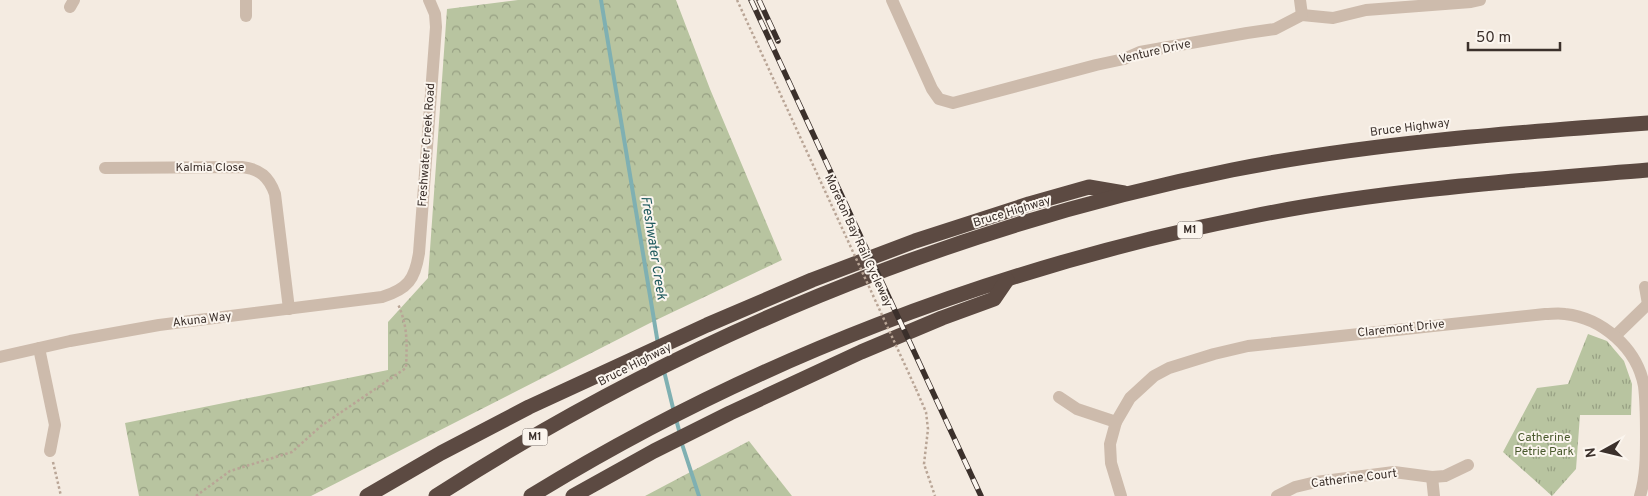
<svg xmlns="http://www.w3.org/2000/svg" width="1648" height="496" font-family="Overpass,sans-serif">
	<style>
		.forest { fill: url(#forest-crowns) }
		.park { fill: url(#park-tufts) }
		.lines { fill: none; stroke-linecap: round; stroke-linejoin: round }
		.stream { stroke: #7fb0b2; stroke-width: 4 }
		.path { stroke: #b9a596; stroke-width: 2.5; stroke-dasharray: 2.5 2.5; stroke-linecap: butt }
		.street { stroke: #cdbbac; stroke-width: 12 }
		.highway { stroke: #5c4a42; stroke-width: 15 }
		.rail-casing { stroke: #3b302b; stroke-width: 5.5 }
		.rail { stroke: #fbf5ee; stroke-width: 4; stroke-dasharray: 11; stroke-linecap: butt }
		.path-bridge { stroke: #b9a596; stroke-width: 2.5; stroke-dasharray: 2.5 2.5; stroke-linecap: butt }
		.labels { text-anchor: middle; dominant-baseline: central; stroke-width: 4; stroke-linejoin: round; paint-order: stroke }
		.shield { fill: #fbf5ee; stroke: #756b66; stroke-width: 1 }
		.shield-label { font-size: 11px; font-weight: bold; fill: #3b302b }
		.street-label { font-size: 12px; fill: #3b302b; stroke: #fbf5ee }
		.park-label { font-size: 12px; fill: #4a5a2e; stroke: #fbf5ee }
		.water-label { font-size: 14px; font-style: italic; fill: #1f5a5e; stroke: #fbf5ee }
	</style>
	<defs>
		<pattern id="forest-crowns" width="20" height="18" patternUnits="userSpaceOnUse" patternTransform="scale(1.25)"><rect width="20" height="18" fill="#b8c4a0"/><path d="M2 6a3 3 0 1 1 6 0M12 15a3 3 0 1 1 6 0" fill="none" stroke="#97a083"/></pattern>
		<pattern id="park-tufts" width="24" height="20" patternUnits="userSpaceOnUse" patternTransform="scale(1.25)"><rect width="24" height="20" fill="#b8c4a0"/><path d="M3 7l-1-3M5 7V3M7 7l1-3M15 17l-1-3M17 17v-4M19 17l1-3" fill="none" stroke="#97a083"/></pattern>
	</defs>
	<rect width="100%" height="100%" fill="#f4ebe1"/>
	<g class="forest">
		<polygon points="518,0 676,0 710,89 782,260 652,322 311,496 139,496 125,423 388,370 388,322 428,278 447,9"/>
		<polygon points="749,441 792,496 645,496"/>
	</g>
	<polygon class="park" points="1588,334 1607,341 1624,361 1632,384 1631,415 1580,415 1576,469 1552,496 1503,452 1537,388 1568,384"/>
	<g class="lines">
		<g class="stream">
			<polyline points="601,0 658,344"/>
			<polyline points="664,371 674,412"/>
			<polyline points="676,419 680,434"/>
			<polyline points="681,441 699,496"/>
		</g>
		<g class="path">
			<polyline points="737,0 831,204"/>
			<polyline points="916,389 926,412 928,429 924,464 935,496"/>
			<polyline points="53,462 61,496"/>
			<path d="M196,496L230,471L292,452L321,426L406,368C407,343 408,327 398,304"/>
		</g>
		<g class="street">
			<polyline points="246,0 246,16"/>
			<polyline points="892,0 932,89 939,99 953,103 1096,65 1124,59 1140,52 1247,33 1275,29 1302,15 1333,18 1366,10 1471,2 1480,0"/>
			<polyline points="1300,0 1302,15"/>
			<polyline points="70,7 74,0"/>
			<path d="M105,168L242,167C260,169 269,177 275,194L289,309"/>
			<polyline points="1645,287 1648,304"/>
			<polyline points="1615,336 1648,304"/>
			<polyline points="39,348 55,425 50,451"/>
			<path d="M0,357L70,341L159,325L382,297C408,289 415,279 419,253L436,27L435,14L429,0"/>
			<polyline points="1059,397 1077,409 1116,422"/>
			<polyline points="1432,477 1434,496"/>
			<path d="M1121,496L1111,463L1110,444L1116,422L1130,398L1154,376L1169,368L1214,354L1248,346L1545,314C1552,314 1558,313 1565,314C1602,318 1637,348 1644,386C1646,402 1646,419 1646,436C1646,456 1646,476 1640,496"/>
			<polyline points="1277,496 1295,487 1316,482 1394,472 1432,477 1445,476 1468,465"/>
		</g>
		<g class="highway">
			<polyline points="367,496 441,453 529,407 707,325 812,280 915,241 1029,204 1089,187 1124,193"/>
			<path d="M436,496C678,340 949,227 1232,170C1369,143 1508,133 1648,123"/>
			<path d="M531,496C750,361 997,267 1249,217C1380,190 1515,181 1648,170"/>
			<polyline points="573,496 654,451 730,413 861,352 942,318 994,299 1007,280"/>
		</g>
		<defs>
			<g id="rail">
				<polyline points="751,0 981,496"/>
				<polyline points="759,0 778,41"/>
			</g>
		</defs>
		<use href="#rail" class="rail-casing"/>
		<use href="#rail" class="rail"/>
		<polyline class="path-bridge" points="831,204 916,389"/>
	</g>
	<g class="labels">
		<g class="shield">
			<rect x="1177.5" y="221.5" width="25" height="17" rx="4"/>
			<rect x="522.5" y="428.5" width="25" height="17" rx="4"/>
		</g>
		<g class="shield-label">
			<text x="1190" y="230">M1</text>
			<text x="535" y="437">M1</text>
		</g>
		<g class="street-label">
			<text transform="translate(1155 52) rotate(-13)">Venture Drive</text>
			<text transform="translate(1410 128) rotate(-7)">Bruce Highway</text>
			<text transform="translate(427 145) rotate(-86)">Freshwater Creek Road</text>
			<text x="210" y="168">Kalmia Close</text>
			<text transform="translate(1012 212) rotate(-17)">Bruce Highway</text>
			<text transform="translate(858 241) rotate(65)">Moreton Bay Rail Cycleway</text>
			<text transform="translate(202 320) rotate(-7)">Akuna Way</text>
			<text transform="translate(1401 329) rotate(-6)">Claremont Drive</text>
			<text transform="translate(635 365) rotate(-27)">Bruce Highway</text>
			<text transform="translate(1354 479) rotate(-7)">Catherine Court</text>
		</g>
		<g class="park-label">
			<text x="1544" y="438">Catherine<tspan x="1544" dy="14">Petrie Park</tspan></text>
		</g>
		<g class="water-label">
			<text transform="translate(653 248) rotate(81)">Freshwater Creek</text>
		</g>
	</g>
	<g transform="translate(1603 451) rotate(262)" stroke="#fbf5ee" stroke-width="4" paint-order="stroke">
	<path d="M0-4L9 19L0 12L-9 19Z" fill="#3b302b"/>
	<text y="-8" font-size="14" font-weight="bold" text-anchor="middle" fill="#3b302b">N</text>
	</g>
	<path d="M1468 42v8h92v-8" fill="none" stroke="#3b302b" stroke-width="2.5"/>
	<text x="1476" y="42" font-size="15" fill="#3b302b" stroke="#fbf5ee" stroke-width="4" paint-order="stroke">50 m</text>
</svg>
